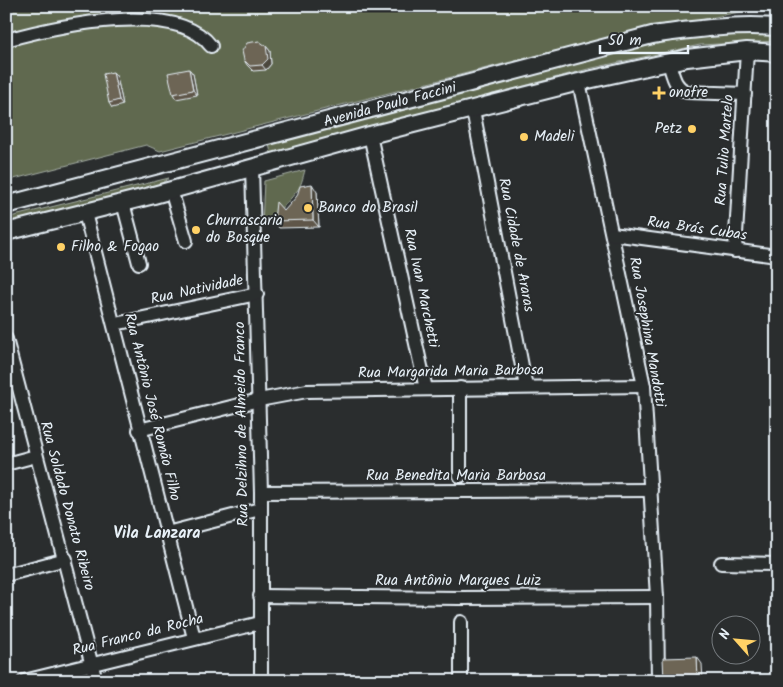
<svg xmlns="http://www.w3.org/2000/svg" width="783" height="687" font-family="Kalam,sans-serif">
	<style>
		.green { fill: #616950; stroke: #a4ada4 }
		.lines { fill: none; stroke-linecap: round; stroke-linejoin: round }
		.minor-casing { stroke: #e8f1f8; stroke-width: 16 }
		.major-casing { stroke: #e8f1f8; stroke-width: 20 }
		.minor { stroke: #2a2d2e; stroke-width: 12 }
		.major { stroke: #2a2d2e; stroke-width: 16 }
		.wall { fill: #5e5749; stroke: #e8f1f8 }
		.shaded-wall { fill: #4c473c; stroke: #e8f1f8 }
		.building { fill: #6d6555; stroke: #e8f1f8 }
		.poi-dot { fill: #ffd166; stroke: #2a2d2e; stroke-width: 2 }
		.labels { text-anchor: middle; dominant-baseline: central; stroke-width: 4; stroke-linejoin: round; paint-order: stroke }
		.poi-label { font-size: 15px; fill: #e8f1f8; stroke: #2a2d2e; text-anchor: start }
		.street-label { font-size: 15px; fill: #e8f1f8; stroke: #2a2d2e }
		.neighbourhood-label { font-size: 16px; font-weight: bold; fill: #e8f1f8; stroke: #2a2d2e }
	</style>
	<rect width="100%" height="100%" fill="#2a2d2e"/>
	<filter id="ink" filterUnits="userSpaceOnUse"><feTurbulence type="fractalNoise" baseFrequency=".02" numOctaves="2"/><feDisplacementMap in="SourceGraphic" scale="10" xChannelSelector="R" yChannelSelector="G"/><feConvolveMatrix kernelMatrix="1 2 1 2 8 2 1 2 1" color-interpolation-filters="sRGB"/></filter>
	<g filter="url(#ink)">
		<g class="green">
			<polygon points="6,6 777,6 777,11 748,10 546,53 160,151 146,145 6,181"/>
			<polygon points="777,32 777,41 700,45 657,54 588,69 271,153 269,144 584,60 656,44 697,36"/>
			<path d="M305,170C303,177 301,187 296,192C287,204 274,215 262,225L264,181Z"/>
			<polygon points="169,178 149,192 6,228 6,218"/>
		</g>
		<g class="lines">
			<defs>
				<g id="minor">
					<path d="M6,40C60,25 176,0 211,46"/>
					<path d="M669,63C673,75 674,87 687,92L745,94"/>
					<polyline points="579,82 644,386 657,597 658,681"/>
					<polyline points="473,110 526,387"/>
					<polyline points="370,135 426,389"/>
					<polyline points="252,167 261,492 261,681"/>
					<polyline points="171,190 186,241"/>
					<polyline points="123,203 139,263"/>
					<polyline points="85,213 194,638"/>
					<polyline points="612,234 777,256"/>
					<polyline points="735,251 747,51"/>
					<polyline points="115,324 257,294"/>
					<polyline points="6,339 96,681"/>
					<polyline points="460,388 460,476"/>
					<polyline points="139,430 259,400 307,391 644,386"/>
					<polyline points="6,464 36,456"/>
					<polyline points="261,492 651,490"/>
					<polyline points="167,533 260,509"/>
					<polyline points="721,563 777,564"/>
					<polyline points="6,575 66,559"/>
					<polyline points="260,596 460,598 657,597"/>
					<polyline points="461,622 461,681"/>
					<polyline points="24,681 260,623"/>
				</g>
				<g id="major">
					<path d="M6,205L652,35C694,29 735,24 777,27"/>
					<polyline points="6,232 150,196 370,135 579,82 687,58 747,51 777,53"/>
				</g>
			</defs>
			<use href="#minor" class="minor-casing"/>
			<use href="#major" class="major-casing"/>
			<use href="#minor" class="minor"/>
			<use href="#major" class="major"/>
		</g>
		<g class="wall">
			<polygon points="266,46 270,51 271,64 266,70 253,71 247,65 244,60"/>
			<polygon points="189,69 193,74 197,95 176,99 173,94"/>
			<polygon points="113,72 117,77 123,105 112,108 109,103"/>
			<polygon points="317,192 319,227 279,228 274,221 284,211"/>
		</g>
		<g class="shaded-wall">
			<polygon points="266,46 270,51 271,64 266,70 262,65"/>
			<polygon points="189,69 193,74 197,95 193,90"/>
			<polygon points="113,72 117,77 123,105 119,100"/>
			<polygon points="312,184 317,192 319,227 313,220"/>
			<polygon points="697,657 702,664 703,681 698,681"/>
		</g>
		<g class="building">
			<polygon points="259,41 266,46 268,59 262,65 250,66 244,60 242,51 247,43"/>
			<polygon points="189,69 193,90 173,94 168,73"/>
			<polygon points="113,72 119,100 109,103 103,74"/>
			<polygon points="312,184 313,220 274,221 276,202 284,211 297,196 300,186"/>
			<polygon points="697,657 698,681 664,681 663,658"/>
		</g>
	</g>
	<g class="poi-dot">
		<path d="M656.5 85.5h5v5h5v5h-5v5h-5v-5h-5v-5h5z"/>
		<circle cx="692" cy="129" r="5"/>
		<circle cx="524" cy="137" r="5"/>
		<circle cx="308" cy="208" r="5"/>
		<circle cx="196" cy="230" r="5"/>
		<circle cx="61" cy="247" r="5"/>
	</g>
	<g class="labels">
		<g class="poi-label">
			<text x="669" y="93">onofre</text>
			<text x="682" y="129" text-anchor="end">Petz</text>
			<text x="534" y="137">Madeli</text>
			<text x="318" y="208">Banco do Brasil</text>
			<text x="206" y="221">Churrascaria<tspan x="206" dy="17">do Bosque</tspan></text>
			<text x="71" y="247">Filho &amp; Fogao</text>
		</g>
		<g class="street-label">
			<text transform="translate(390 105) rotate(-15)">Avenida Paulo Faccini</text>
			<text transform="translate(725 150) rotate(-86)">Rua Tulio Martelo</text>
			<text transform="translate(697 229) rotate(8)">Rua Brás Cubas</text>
			<text transform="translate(516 245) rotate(79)">Rua Cidade de Araras</text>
			<text transform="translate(421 288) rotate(78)">Rua Ivan Marchetti</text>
			<text transform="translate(197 290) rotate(-12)">Rua Natividade</text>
			<text transform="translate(647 332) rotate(80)">Rua Josephina Mandotti</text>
			<text transform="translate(451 372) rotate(-1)">Rua Margarida Maria Barbosa</text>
			<text transform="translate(152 407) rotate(76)">Rua Antônio José Romão Filho</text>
			<text transform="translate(242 424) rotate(-91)">Rua Delzihno de Almeido Franco</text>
			<text x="456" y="476">Rua Benedita Maria Barbosa</text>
			<text transform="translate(67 506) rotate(75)">Rua Soldado Donato Ribeiro</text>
			<text x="458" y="581">Rua Antônio Marques Luiz</text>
			<text transform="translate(138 635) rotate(-14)">Rua Franco da Rocha</text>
		</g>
		<g class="neighbourhood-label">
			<text x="157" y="533">Vila Lanzara</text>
		</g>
	</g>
	<rect width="783" height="687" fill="none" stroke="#2a2d2e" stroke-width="25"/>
	<rect x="12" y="12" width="758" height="662" fill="none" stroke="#e8f1f8" stroke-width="2" filter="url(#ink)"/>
	<g transform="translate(736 640) rotate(297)"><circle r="24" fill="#2a2d2e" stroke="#767b7f"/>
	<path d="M0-4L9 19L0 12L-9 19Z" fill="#ffd166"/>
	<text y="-8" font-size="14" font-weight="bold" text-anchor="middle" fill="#e8f1f8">N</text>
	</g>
	<path d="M600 45v8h88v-8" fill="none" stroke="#e8f1f8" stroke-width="2.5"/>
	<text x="608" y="45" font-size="15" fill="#e8f1f8" stroke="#2a2d2e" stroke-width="4" paint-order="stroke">50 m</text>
</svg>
